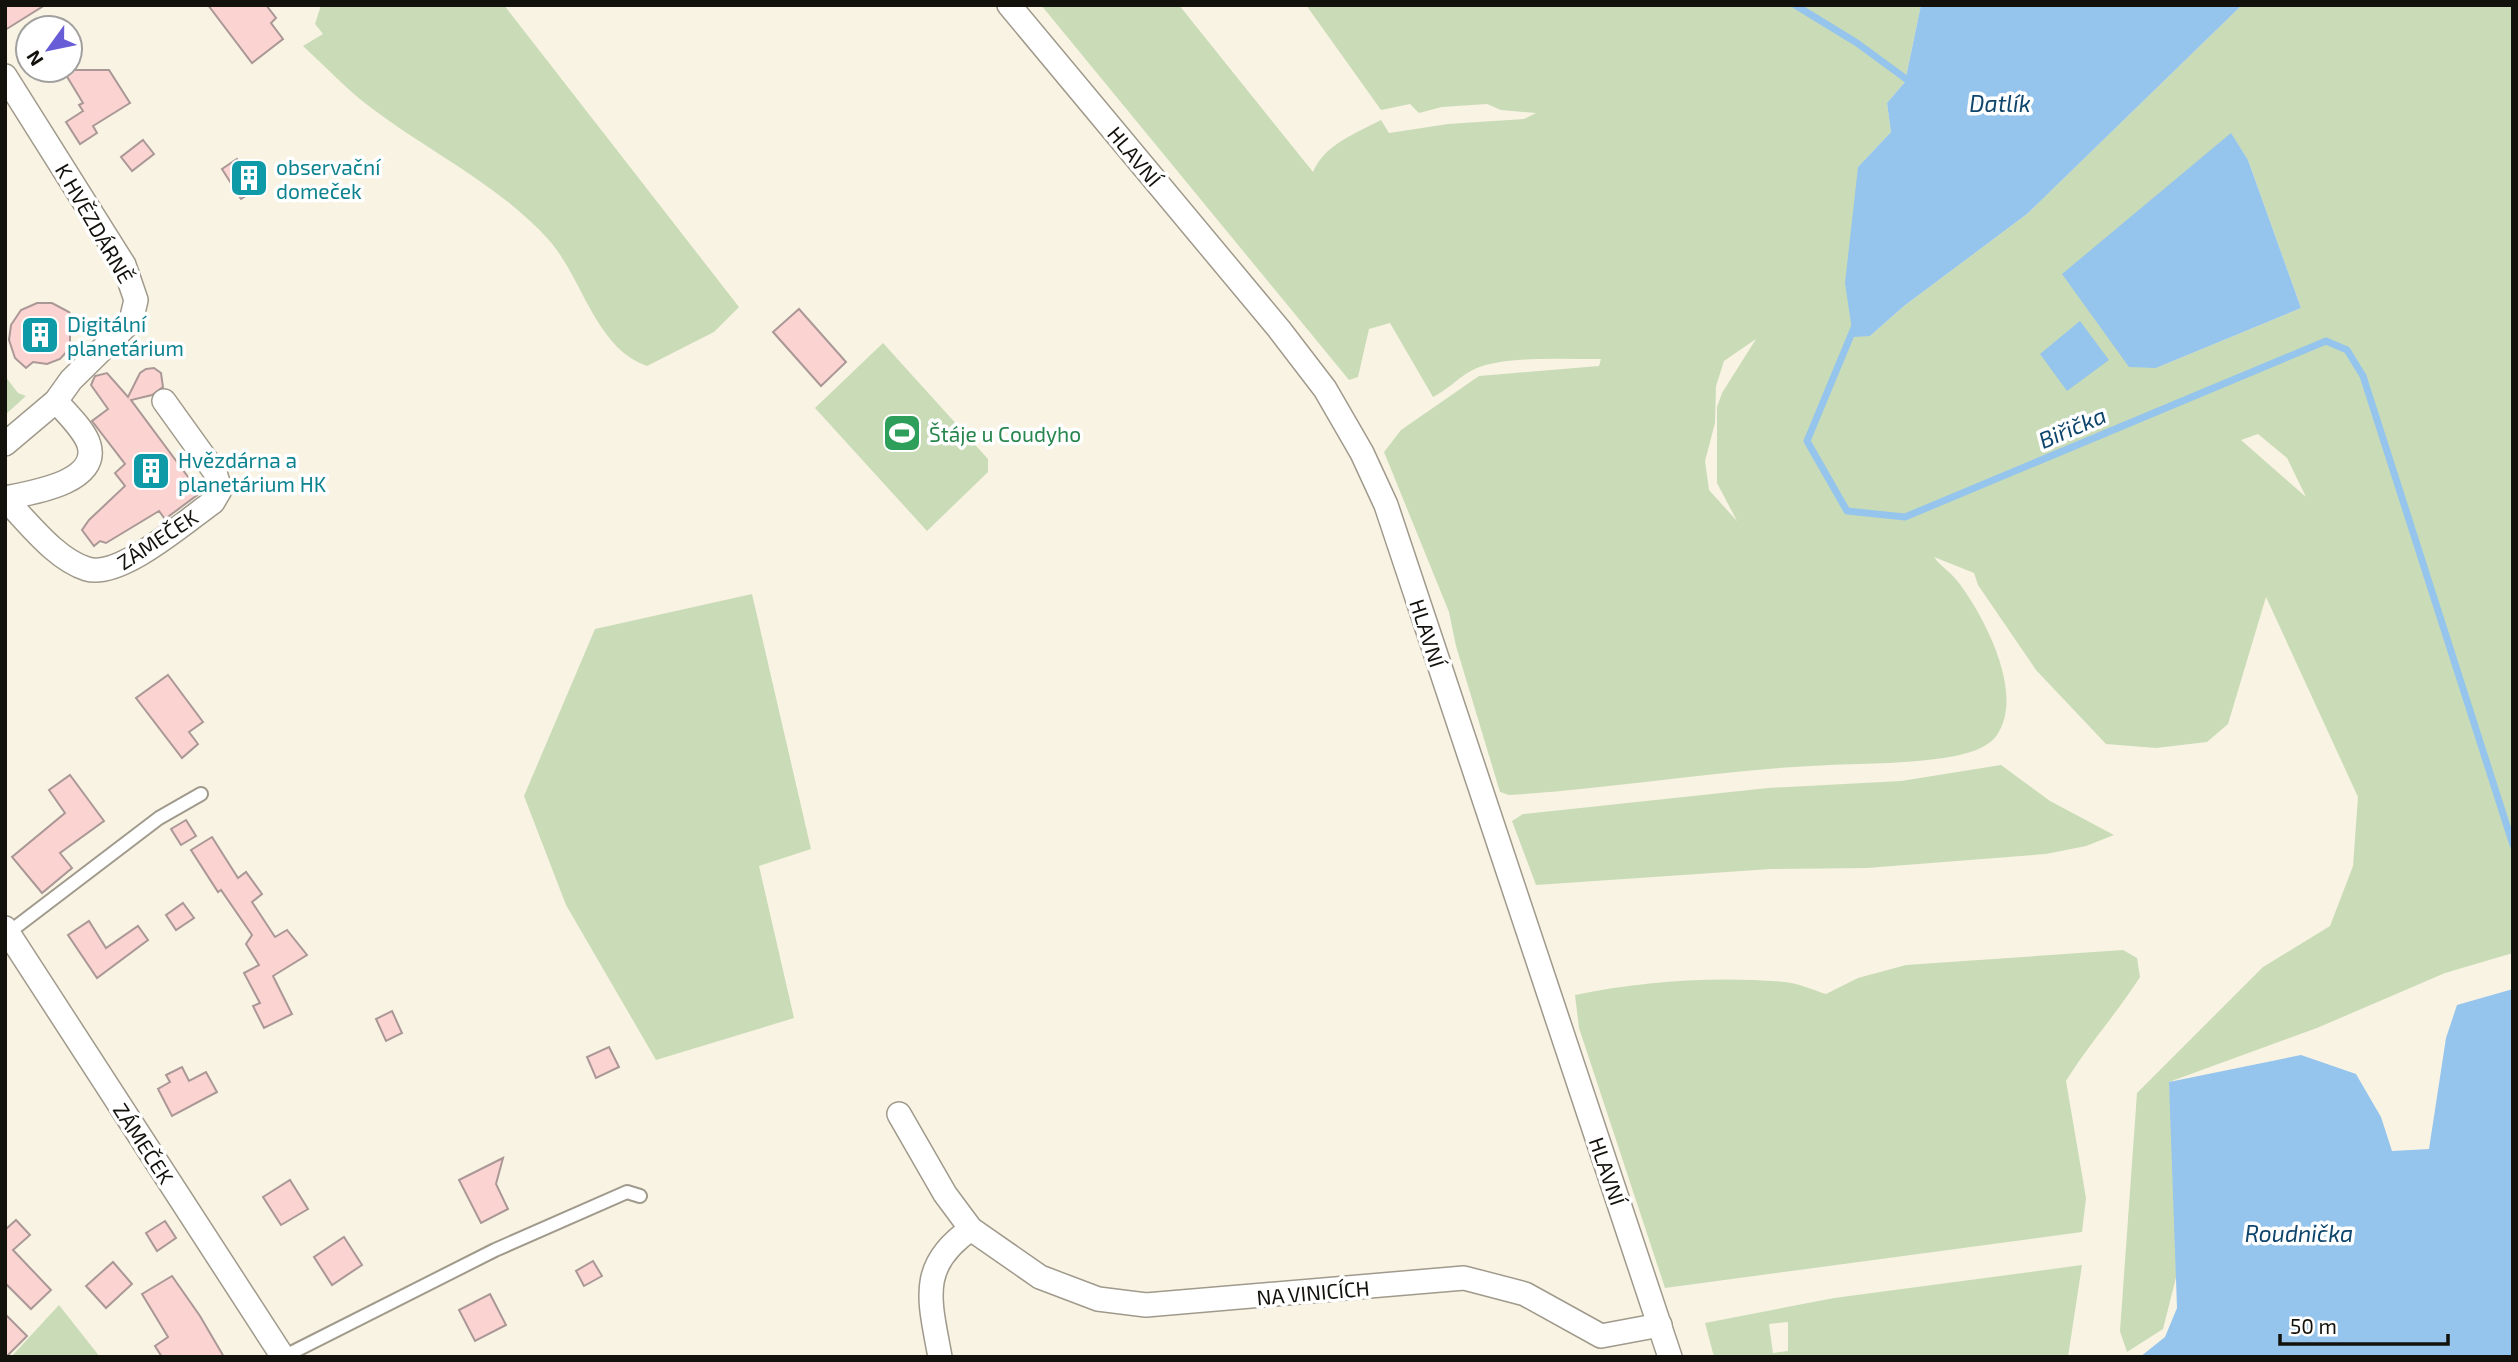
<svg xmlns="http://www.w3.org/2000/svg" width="2518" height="1362" font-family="'Exo 2',sans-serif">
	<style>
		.green { fill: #cadcb7; fill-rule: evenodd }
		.water { fill: #95c4ed }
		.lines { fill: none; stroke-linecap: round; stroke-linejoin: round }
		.stream { stroke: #95c4ed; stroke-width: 7 }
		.building { fill: #fbd3d0; stroke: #aa9897; stroke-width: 2 }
		.service-casing { stroke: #a09a8c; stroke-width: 16 }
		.minor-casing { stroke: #a09a8c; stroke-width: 26 }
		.service { stroke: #fff; stroke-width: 12 }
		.minor { stroke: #fff; stroke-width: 23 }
		.labels { text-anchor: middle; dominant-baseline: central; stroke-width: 7; stroke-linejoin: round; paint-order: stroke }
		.street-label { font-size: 21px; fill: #13110c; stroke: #fff }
		.culture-label { font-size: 21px; fill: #0d838f; stroke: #fff; text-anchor: start }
		.leisure-label { font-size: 21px; fill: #27864d; stroke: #fff; text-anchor: start }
		.water-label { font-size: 23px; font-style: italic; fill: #0e456c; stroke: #fff }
	</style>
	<rect width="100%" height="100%" fill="#f9f3e3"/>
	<g class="green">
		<path d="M321,5H504L739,307L714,332L647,366C595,348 583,278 548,239C498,184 429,152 370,107C346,89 325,66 303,46L323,34L315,24Z"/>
		<path d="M1041,5H1179L1313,172C1325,144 1355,134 1381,120L1389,133L1448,124L1524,119L1536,113L1501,110L1487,104L1442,107L1419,113L1410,104L1381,110L1306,5H1921L1905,82L1887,103L1891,132L1858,167L1870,336L1904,306L2027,214L2242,5H2513V953L2445,973L2317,1028L2169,1082L2182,1254L2163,1329L2127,1352L2120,1331L2137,1093L2263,967L2330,926L2353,866L2358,797L2266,597L2228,724L2207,742L2156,748L2106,744L2036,670L1978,585L1974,573L1934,557C1940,566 1952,573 1959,583C1985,618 2025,694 1997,735C1988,748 1969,753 1955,756C1908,765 1859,763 1811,766C1710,771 1610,789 1509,795L1500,792L1456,646L1449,612L1384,452L1401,430L1479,376L1599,366L1601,359C1567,360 1497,354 1469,372C1456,380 1447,390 1433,397L1390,323L1369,329L1358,377L1349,380ZM2231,134L2248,160L2301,308L2156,368ZM1756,339L1722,393L1717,407V483L1737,521L1709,490L1705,461L1715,423L1716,386L1724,361ZM2258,434L2287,458L2306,497L2241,440Z"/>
		<polygon points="883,343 988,459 988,472 927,531 815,408"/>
		<polygon points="5,376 18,393 26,396 5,415"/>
		<polygon points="752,594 811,849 759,866 794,1018 656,1060 566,905 524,796 595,629"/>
		<polygon points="2001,765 2050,801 2114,835 2086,846 2046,854 1867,868 1771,869 1536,885 1512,821 1523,814 1768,788 1901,781"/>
		<path d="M2123,950L2137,958L2140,977C2117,1013 2089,1044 2066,1081L2086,1198L2082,1232L1665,1288L1579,1028L1575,995C1642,981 1716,976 1785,982C1798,983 1813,990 1826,994L1858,978L1906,965Z"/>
		<path d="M2082,1265L2068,1357H1714L1705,1323L1834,1298ZM1788,1322V1351L1773,1353L1769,1324Z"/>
		<polygon points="59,1305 100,1357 11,1357"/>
	</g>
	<g class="water">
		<polygon points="1921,5 2242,5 2027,214 1904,306 1870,336 1853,337 1845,283 1858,167 1891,132 1887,103 1905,82"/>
		<polygon points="2231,133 2248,160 2301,308 2156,368 2129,367 2062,274"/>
		<polygon points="2080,321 2109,360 2067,391 2040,354"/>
		<polygon points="2513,989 2513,1357 2140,1357 2165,1337 2177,1308 2169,1082 2301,1055 2356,1074 2381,1117 2392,1151 2429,1149 2446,1038 2457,1005"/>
	</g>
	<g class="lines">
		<g class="stream">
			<polyline points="1795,5 1857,43 1913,84"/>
			<polyline points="1856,323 1807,441 1847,511 1905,517 2326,341 2347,350 2363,376 2513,845"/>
		</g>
	</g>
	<g class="building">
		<polygon points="5,5 45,5 5,30"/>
		<polygon points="208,5 266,5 276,18 271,23 283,39 252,63"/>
		<polygon points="63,70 109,70 130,103 93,126 97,133 80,144 66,122 83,111 79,105 83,103"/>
		<polygon points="143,140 154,154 132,171 121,157"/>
		<polygon points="237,159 257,189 241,199 222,169"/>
		<polygon points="37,303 52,303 69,312 77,326 70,332 70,348 60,359 47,364 33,362 26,368 15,358 9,340 11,325 21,310"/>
		<polygon points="799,309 846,362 821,386 773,332"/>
		<polygon points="146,369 154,368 161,373 163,387 152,395 131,400 200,493 165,519 159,511 106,543 100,541 94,546 82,530 89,520 125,486 115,473 125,464 92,421 108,409 91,385 95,376 107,373 128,397 140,373"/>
		<polygon points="168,675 203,722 189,732 198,744 182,758 136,698"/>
		<polygon points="70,775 104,821 60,853 72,868 42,893 12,857 65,813 49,790"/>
		<polygon points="186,820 196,836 181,845 171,829"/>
		<polygon points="212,837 238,878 246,872 262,894 252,902 275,937 287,930 307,955 273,976 292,1014 264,1028 253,1006 260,1003 244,973 259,965 246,944 252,935 221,890 218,892 191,850"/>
		<polygon points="183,903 194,918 176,930 166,915"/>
		<polygon points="89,921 106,948 138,926 148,940 97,978 68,935"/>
		<polygon points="392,1011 402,1033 386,1041 376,1019"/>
		<polygon points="609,1047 619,1067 596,1078 587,1057"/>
		<polygon points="182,1067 189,1081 206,1072 217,1092 172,1116 158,1089 170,1082 166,1075"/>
		<polygon points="503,1158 496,1184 508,1209 481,1223 459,1180"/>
		<polygon points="290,1180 308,1209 281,1225 263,1197"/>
		<polygon points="16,1220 30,1235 13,1250 51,1290 31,1309 5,1283 5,1230"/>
		<polygon points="165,1221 176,1238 157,1251 146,1233"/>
		<polygon points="344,1237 362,1265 332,1285 314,1257"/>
		<polygon points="593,1261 602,1276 584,1286 576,1271"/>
		<polygon points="113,1262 132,1284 106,1308 86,1286"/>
		<polygon points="172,1276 200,1316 224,1357 162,1357 155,1346 168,1337 142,1294"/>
		<polygon points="490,1294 506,1325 475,1341 459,1310"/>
		<polygon points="5,1314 27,1336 6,1357 5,1357"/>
	</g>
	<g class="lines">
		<defs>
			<g id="service">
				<polyline points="8,933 159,818 201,794"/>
				<polyline points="283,1357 495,1250 627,1192 640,1196"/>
			</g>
			<g id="minor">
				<polyline points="1009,5 1279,329 1325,389 1362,453 1386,505 1670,1357"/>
				<polyline points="5,76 124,265 136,300 131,321 71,380 56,401 5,444"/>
				<path d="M5,498C30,493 100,483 89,445C85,430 66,413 56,401"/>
				<path d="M5,499C28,522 55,559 87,569C120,579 186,521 213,502L220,490L215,472L164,401"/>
				<polyline points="5,928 283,1357"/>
				<polyline points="899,1114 945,1194 971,1229 1040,1277 1098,1299 1146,1305 1464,1278 1525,1294 1601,1336 1660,1325"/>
				<path d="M940,1357C930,1301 917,1266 971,1229"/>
			</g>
		</defs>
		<use href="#service" class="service-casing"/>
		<use href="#minor" class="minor-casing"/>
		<use href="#service" class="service"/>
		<use href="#minor" class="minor"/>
	</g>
	<defs>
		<symbol id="building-square" viewBox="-11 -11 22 22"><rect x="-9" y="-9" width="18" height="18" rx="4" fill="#0f9aa8" stroke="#fff"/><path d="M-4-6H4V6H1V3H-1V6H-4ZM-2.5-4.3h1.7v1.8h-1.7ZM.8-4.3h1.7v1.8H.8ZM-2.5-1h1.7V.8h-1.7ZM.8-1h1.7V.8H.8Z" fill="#fff"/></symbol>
		<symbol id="stadium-square" viewBox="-11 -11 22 22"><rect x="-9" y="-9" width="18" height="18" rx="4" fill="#2e9e5b" stroke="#fff"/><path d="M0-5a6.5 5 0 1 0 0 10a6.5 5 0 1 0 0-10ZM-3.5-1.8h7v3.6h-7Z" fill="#fff"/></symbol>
	</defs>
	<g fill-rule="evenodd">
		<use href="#building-square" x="227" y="156" width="44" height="44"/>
		<use href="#building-square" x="18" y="313" width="44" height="44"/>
		<use href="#stadium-square" x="880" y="411" width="44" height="44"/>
		<use href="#building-square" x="129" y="449" width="44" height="44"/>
	</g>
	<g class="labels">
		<g class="street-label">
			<text transform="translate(1135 156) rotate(50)">HLAVNÍ</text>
			<text transform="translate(95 223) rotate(60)">K HVĚZDÁRNĚ</text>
			<text transform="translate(157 539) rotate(-33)">ZÁMEČEK</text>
			<text transform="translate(1428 633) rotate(72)">HLAVNÍ</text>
			<text transform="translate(144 1143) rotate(57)">ZÁMEČEK</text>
			<text transform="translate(1608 1171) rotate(71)">HLAVNÍ</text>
			<text transform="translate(1313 1292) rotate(-5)">NA VINICÍCH</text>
		</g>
		<g class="culture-label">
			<text x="276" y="166">observační<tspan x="276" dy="24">domeček</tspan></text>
			<text x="67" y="323">Digitální<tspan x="67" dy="24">planetárium</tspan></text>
			<text x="178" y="459">Hvězdárna a<tspan x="178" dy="24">planetárium HK</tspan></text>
		</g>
		<g class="leisure-label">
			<text x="929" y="433">Štáje u Coudyho</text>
		</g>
		<g class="water-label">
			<text x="2000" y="103">Datlík</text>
			<text transform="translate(2072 427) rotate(-23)">Biřička</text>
			<text x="2299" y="1233">Roudnička</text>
		</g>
	</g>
	<rect width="2518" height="1362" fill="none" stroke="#13110c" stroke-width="14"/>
	<g transform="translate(49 49) rotate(237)"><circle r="33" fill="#ffffff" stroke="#a1a09e" stroke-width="2"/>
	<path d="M0-5L12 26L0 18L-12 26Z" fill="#685dd7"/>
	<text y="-10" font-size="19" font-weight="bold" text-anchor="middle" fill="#13110c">N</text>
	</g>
	<path d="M2280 1334v10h168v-10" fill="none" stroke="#13110c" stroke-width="3.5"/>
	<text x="2290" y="1334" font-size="21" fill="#13110c" stroke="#ffffff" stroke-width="5" paint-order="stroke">50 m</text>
</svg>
